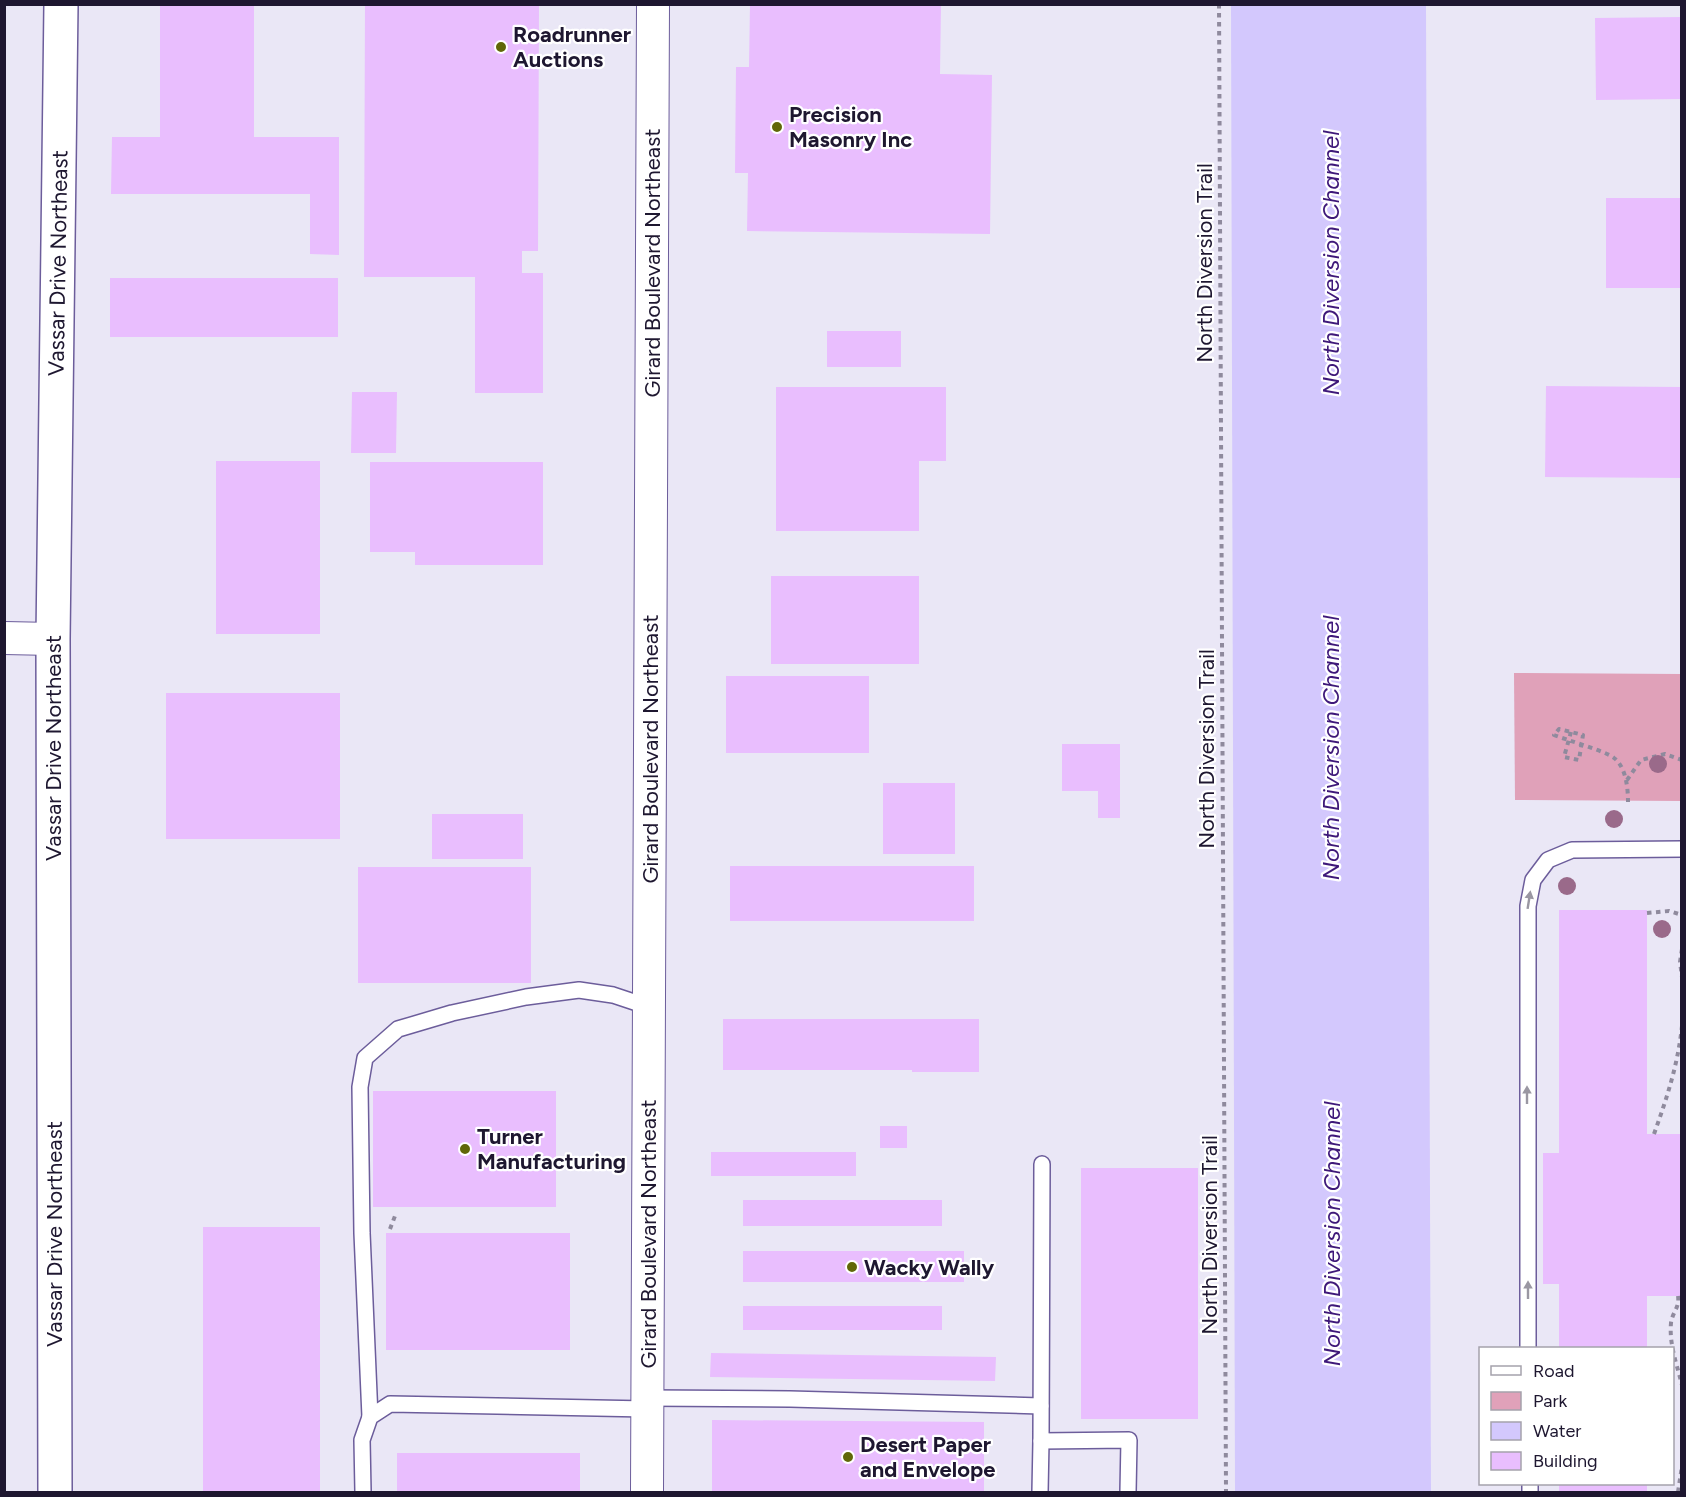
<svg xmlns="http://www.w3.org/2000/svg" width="1686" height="1497" font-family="Figtree,sans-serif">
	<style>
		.green { fill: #e0a1b9 }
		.water { fill: #d3c8fd }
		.building { fill: #e9befe }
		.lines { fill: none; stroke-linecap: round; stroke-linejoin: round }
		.lane-casing { stroke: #6c5d9b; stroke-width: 18 }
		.street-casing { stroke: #6c5d9b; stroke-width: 34 }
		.secondary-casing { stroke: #6c5d9b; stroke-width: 36 }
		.path { stroke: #8f8a9d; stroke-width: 4; stroke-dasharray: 4.5 4.5; stroke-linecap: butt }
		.lane { stroke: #fff; stroke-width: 15 }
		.street { stroke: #fff; stroke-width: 32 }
		.secondary { stroke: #fff; stroke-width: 33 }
		.tree { fill: #9a6a8a }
		.oneway { fill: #9a97a2 }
		.poi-dot { fill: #606708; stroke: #fff; stroke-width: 2 }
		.labels { text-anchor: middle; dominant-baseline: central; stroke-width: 4.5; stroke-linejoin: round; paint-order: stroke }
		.poi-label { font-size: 22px; font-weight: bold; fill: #1e1730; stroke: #fff; text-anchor: start }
		.street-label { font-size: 22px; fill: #1e1730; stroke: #fff }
		.water-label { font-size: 24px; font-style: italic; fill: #3e1879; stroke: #fff }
	</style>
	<rect width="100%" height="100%" fill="#eae7f6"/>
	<polygon class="green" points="1514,673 1681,674 1681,801 1515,800"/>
	<polygon class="water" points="1231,5 1426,5 1431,1492 1235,1492"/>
	<g class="building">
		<polygon points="160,4 254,4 254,137 339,137 339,255 310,254 310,194 111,194 112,137 160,137"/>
		<polygon points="365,4 539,4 538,251 522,251 522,273 543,273 543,393 475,393 475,277 364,277"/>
		<polygon points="750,4 941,4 940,74 992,75 990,234 747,231 748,173 735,173 736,67 749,67"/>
		<polygon points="1682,17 1682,99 1596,100 1595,18"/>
		<rect x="1606" y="198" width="76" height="90"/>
		<rect x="110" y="278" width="228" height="59"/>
		<rect x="827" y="331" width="74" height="36"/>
		<polygon points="1546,386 1682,387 1682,478 1545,477"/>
		<polygon points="776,387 946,387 946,461 919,461 919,531 776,531"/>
		<polygon points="352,392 397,392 396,453 351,453"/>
		<rect x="216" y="461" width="104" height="173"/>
		<polygon points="370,462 543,462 543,565 415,565 415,552 370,552"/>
		<rect x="771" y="576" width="148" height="88"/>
		<rect x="726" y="676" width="143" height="77"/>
		<rect x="166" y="693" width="174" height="146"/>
		<polygon points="1062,744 1120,744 1120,818 1098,818 1098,791 1062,791"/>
		<rect x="883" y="783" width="72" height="71"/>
		<rect x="432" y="814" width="91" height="45"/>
		<rect x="730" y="866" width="244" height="55"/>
		<rect x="358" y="867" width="173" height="116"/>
		<polygon points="1559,910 1647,910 1647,1134 1682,1134 1682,1296 1647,1296 1647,1348 1559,1348 1559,1284 1543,1284 1543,1153 1559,1153"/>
		<polygon points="723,1019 979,1019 979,1072 912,1072 912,1070 723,1070"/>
		<rect x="373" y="1091" width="183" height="116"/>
		<rect x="880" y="1126" width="27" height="22"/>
		<rect x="711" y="1152" width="145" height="24"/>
		<rect x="1081" y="1168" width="117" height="251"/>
		<rect x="743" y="1200" width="199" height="26"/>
		<rect x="203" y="1227" width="117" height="264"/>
		<rect x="386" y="1233" width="184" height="117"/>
		<rect x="743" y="1251" width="221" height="31"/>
		<rect x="743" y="1306" width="199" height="24"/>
		<polygon points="711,1353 996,1357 995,1381 710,1377"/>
		<polygon points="712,1420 984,1422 984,1492 712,1492"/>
		<rect x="397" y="1453" width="183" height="39"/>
		<rect x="1559" y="1484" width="88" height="8"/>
	</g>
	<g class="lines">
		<defs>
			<g id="lane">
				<polyline points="1042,1164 1041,1441 1129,1440 1128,1492"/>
				<polyline points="1528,1348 1528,906 1533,880 1548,860 1572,850 1682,849"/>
				<polyline points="647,1398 790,1399 1041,1406"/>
				<polyline points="370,1417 362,1233 360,1087 365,1058 398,1029 452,1013 526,997 579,990 613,995 649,1007"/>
				<polyline points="1530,1484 1530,1492"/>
				<polyline points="363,1492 362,1440 370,1417 390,1404 647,1409"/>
				<polyline points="1040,1492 1041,1441"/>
			</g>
			<g id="street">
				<polyline points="4,638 53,639"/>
				<polyline points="647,1492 653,4"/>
			</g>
			<polyline id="secondary" points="55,1492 53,639 61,4"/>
		</defs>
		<use href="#lane" class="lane-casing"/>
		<use href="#street" class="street-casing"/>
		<use href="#secondary" class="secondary-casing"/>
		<g class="path">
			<polyline points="1219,4 1226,1492"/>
			<path d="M1571,732L1564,757L1579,760L1583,735L1559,729L1554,735C1566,740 1606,751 1614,758C1626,767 1628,788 1628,802"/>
			<polyline points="1627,780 1641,760 1665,754 1682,760"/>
			<polyline points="1647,913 1669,911 1682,915"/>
			<polyline points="1682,949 1680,962 1682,977"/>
			<path d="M1654,1134C1667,1098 1678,1064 1682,1026"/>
			<polyline points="390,1229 395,1216"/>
			<path d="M1678,1296C1680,1307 1672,1313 1671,1323C1669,1344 1677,1365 1682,1385"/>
			<polyline points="1678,1492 1682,1466"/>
		</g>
		<use href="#lane" class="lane"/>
		<use href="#street" class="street"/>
		<use href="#secondary" class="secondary"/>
	</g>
	<g class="tree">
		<circle cx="1658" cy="764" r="9"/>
		<circle cx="1614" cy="819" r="9"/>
		<circle cx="1567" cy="886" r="9"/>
		<circle cx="1662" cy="929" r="9"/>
	</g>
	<defs><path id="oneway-solid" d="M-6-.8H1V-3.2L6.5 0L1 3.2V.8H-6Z" transform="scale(1.5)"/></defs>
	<g class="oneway">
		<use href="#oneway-solid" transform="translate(1529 900) rotate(-81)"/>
		<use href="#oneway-solid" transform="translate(1527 1095) rotate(-90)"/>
		<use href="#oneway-solid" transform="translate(1528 1290) rotate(-90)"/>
	</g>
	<g class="poi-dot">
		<circle cx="501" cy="47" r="6"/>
		<circle cx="777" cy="127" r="6"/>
		<circle cx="465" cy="1149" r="6"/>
		<circle cx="852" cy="1267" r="6"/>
		<circle cx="848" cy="1457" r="6"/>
	</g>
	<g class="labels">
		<g class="poi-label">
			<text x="513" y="34">Roadrunner<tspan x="513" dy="25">Auctions</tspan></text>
			<text x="789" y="114">Precision<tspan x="789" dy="25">Masonry Inc</tspan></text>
			<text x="477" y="1136">Turner<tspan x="477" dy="25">Manufacturing</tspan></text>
			<text x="864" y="1267">Wacky Wally</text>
			<text x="860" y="1444">Desert Paper<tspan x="860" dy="25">and Envelope</tspan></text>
		</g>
		<g class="street-label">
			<text transform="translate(58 263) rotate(-89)">Vassar Drive Northeast</text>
			<text transform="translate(652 263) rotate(-90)">Girard Boulevard Northeast</text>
			<text transform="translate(1204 263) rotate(-90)">North Diversion Trail</text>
			<text transform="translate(53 748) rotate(-90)">Vassar Drive Northeast</text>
			<text transform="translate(650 749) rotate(-90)">Girard Boulevard Northeast</text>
			<text transform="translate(1206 749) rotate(-90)">North Diversion Trail</text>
			<text transform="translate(54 1234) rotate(-90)">Vassar Drive Northeast</text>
			<text transform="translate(648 1234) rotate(-90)">Girard Boulevard Northeast</text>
			<text transform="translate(1209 1235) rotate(-90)">North Diversion Trail</text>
		</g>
		<g class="water-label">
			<text transform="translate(1330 263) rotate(-90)">North Diversion Channel</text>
			<text transform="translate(1330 748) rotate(-90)">North Diversion Channel</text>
			<text transform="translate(1331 1234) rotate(-90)">North Diversion Channel</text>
		</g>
	</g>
	<rect width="1686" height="1497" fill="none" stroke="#1e1730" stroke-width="12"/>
	<rect x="1479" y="1347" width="195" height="138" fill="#ffffff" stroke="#a5a2ac" stroke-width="1.5"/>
	<rect x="1491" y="1366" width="30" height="9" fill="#ffffff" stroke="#a5a2ac" stroke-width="1.5"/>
	<text x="1533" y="1377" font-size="18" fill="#1e1730">Road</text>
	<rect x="1491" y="1392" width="30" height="18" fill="#e0a1b9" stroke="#a5a2ac" stroke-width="1.5"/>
	<text x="1533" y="1407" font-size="18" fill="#1e1730">Park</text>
	<rect x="1491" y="1422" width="30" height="18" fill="#d3c8fd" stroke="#a5a2ac" stroke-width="1.5"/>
	<text x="1533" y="1437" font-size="18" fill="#1e1730">Water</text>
	<rect x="1491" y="1452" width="30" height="18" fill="#e9befe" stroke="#a5a2ac" stroke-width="1.5"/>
	<text x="1533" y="1467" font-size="18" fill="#1e1730">Building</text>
</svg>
